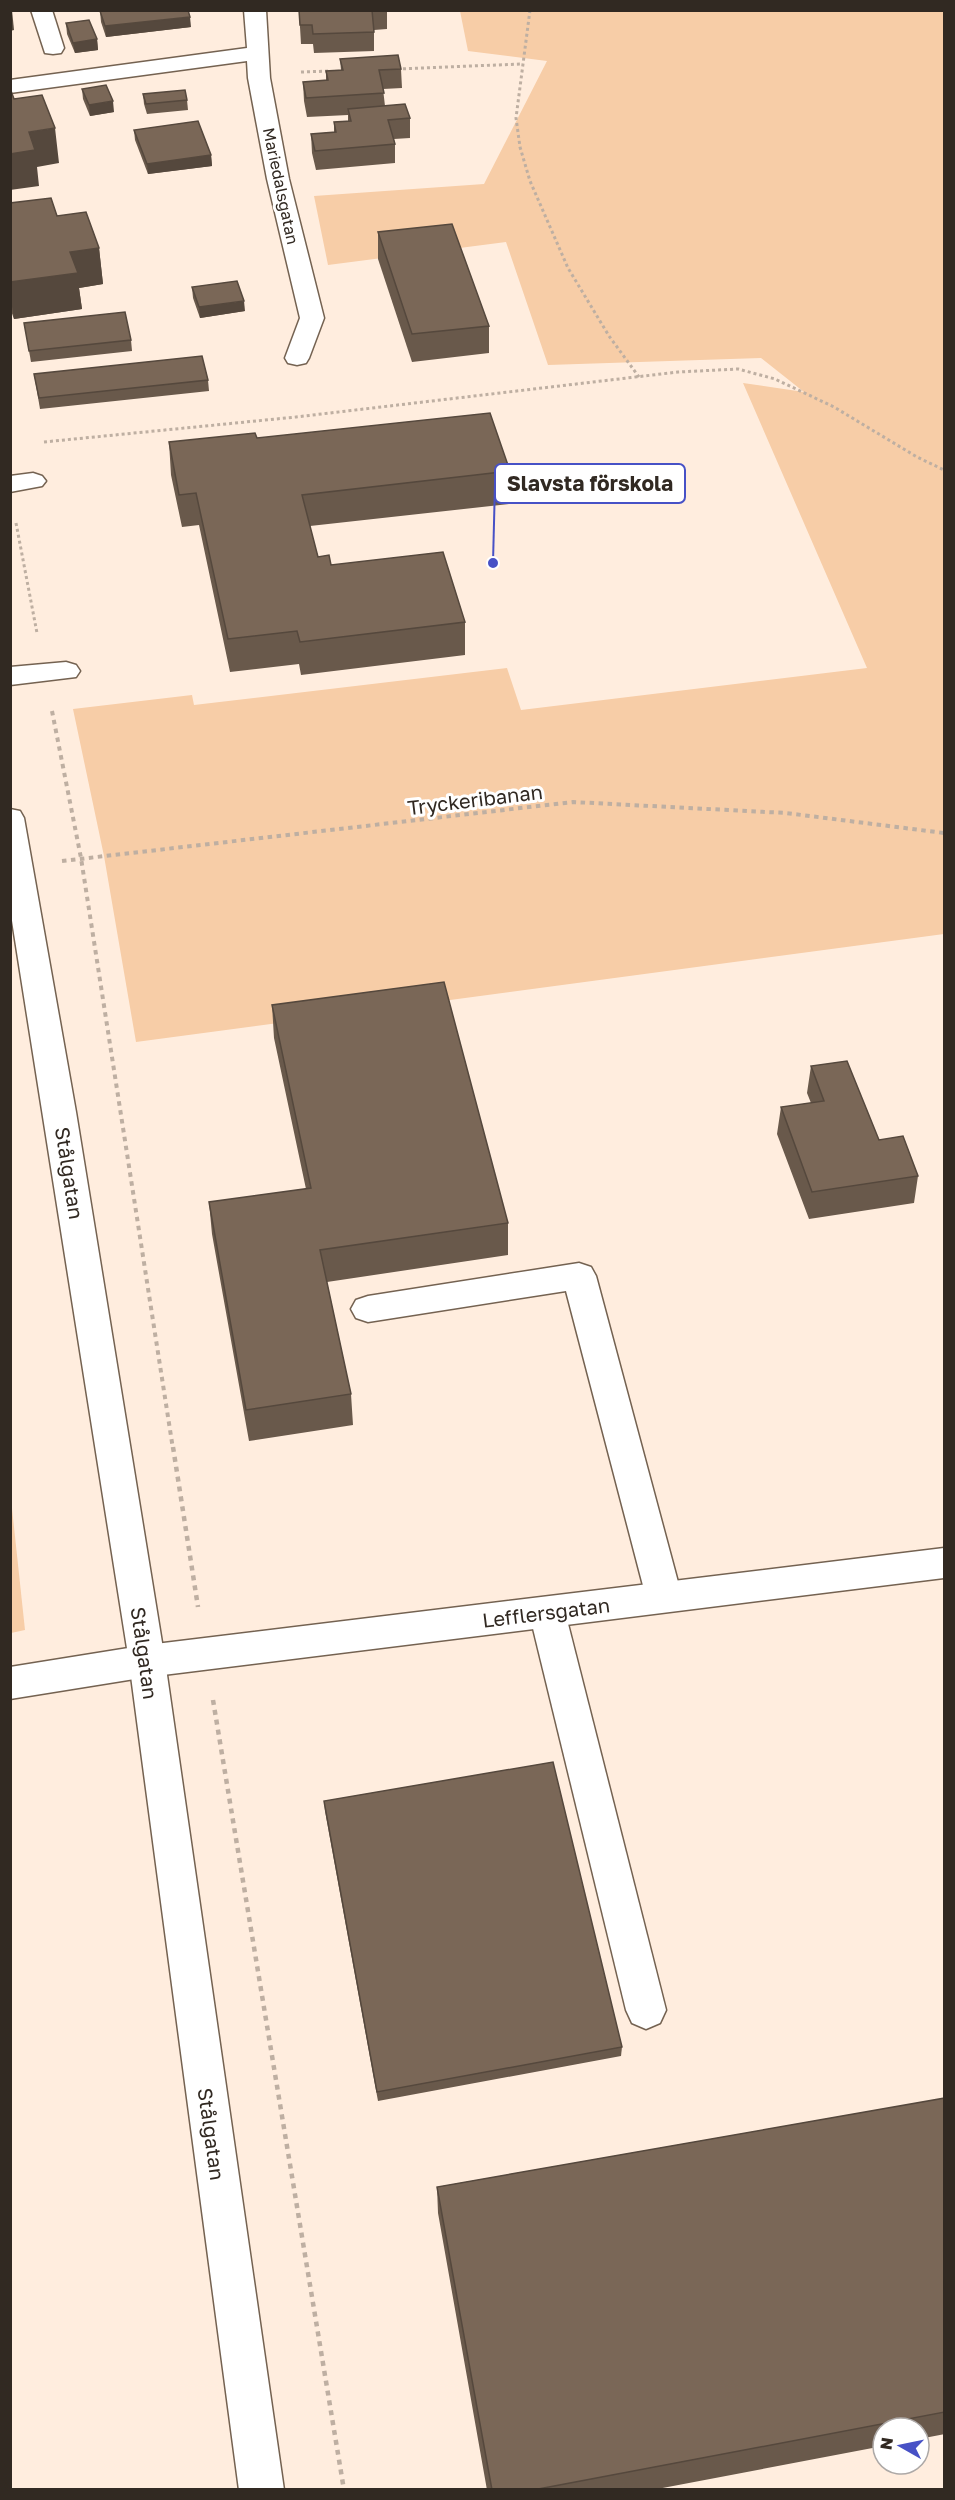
<svg xmlns="http://www.w3.org/2000/svg" width="955" height="2500" font-family="'Golos Text',sans-serif">
	<style>
		.green { fill: #f7cda7 }
		.lines { fill: none; stroke-linecap: round; stroke-linejoin: round }
		.service-casing { stroke: #746251; stroke-width: 3 }
		.minor-casing { stroke: #746251; stroke-width: 3 }
		.tertiary-casing { stroke: #746251; stroke-width: 3 }
		.path-far2 { stroke: #beafa2; stroke-width: 3; stroke-dasharray: 3 3; stroke-linecap: butt }
		.path-far1 { stroke: #beafa2; stroke-width: 4; stroke-dasharray: 4.5 4.5; stroke-linecap: butt }
		.path { stroke: #beafa2; stroke-width: 4.5; stroke-dasharray: 5 5; stroke-linecap: butt }
		.service { fill: #fff; fill-rule: evenodd }
		.minor { fill: #fff; fill-rule: evenodd }
		.tertiary { fill: #fff; fill-rule: evenodd }
		.wall { fill: #69594b }
		.shaded-wall { fill: #55483d }
		.building { fill: #7a6757; stroke: #55483d; stroke-width: 1.5 }
		.labels { text-anchor: middle; dominant-baseline: central; stroke-width: 6; stroke-linejoin: round; paint-order: stroke }
		.far-street-label { font-size: 16px; fill: #312922; stroke: #fff }
		.street-label { font-size: 20px; fill: #312922; stroke: #fff }
		.leader { fill: none; stroke: #4751c6; stroke-width: 2 }
		.callout-dot { fill: #4751c6; stroke: #fff; stroke-width: 2 }
		.callout { fill: #fff; stroke: #4751c6; stroke-width: 2 }
		.callout-label { font-size: 21px; text-anchor: middle; font-weight: bold; fill: #312922 }
	</style>
	<rect width="100%" height="100%" fill="#ffedde"/>
	<g class="green">
		<polygon points="460,11 944,11 944,934 136,1042 104,856 73,709 192,695 194,705 507,668 521,710 867,668 743,383 804,392 761,358 548,365 506,242 328,265 314,196 484,184 547,61 468,51"/>
		<polygon points="11,1499 25,1630 11,1633 10,1633"/>
	</g>
	<g class="lines">
		<defs>
			<g id="service">
				<polygon points="31,10 52,10 64,48 61,53 53,54 45,53"/>
				<polygon points="33,473 42,476 46,481 42,486 10,492 10,476"/>
				<polygon points="66,662 76,665 80,671 76,677 10,685 10,667"/>
				<polygon points="579,1263 591,1267 596,1276 682,1597 677,1608 664,1612 651,1608 646,1597 566,1291 368,1322 356,1318 351,1309 356,1300 368,1296"/>
				<polygon points="547,1597 560,1601 565,1612 666,2010 660,2023 646,2029 632,2023 626,2010 529,1612 534,1601"/>
				<polygon points="147,1645 160,1650 165,1661 160,1672 147,1677 10,1699 10,1667"/>
			</g>
			<g id="minor">
				<polygon points="244,10 266,10 270,78 289,179 324,318 309,358 306,363 297,365 288,363 285,358 300,318 267,179 248,78 247,61 10,93 10,80 247,48"/>
				<polygon points="944,1548 944,1578 147,1677 134,1672 129,1661 134,1650 147,1645"/>
			</g>
			<polygon id="tertiary" points="10,809 20,811 24,818 76,1112 165,1661 284,2490 239,2490 129,1661 10,908"/>
		</defs>
		<use href="#service" class="service-casing"/>
		<use href="#minor" class="minor-casing"/>
		<use href="#tertiary" class="tertiary-casing"/>
		<g class="path-far2">
			<polyline points="530,10 516,118 520,147 530,181 568,268 609,336 639,377"/>
			<polyline points="397,69 521,64"/>
			<polyline points="301,72 330,71"/>
			<polyline points="44,442 296,417 678,372 738,369 775,379 834,407 917,457 944,470"/>
			<polyline points="16,523 37,633"/>
		</g>
		<g class="path-far1">
			<polyline points="52,711 81,858 173,1449"/>
			<polyline points="62,861 573,802 786,813 944,833"/>
		</g>
		<g class="path">
			<polyline points="173,1447 198,1607"/>
			<polyline points="213,1700 344,2490"/>
		</g>
		<use href="#service" class="service"/>
		<use href="#minor" class="minor"/>
		<use href="#tertiary" class="tertiary"/>
	</g>
	<g class="wall">
		<polygon points="299,10 387,10 387,29 374,30 374,51 314,53 313,44 301,44"/>
		<polygon points="100,11 191,27 106,37 101,22"/>
		<polygon points="66,23 97,39 98,50 75,53 67,34"/>
		<polygon points="340,59 401,69 402,88 383,89 385,106 410,118 410,138 394,139 395,144 395,163 316,170 312,153 311,134 334,132 334,122 348,121 348,115 307,117 304,101 303,82 326,80 326,71 341,70"/>
		<polygon points="82,89 114,112 90,116 83,99"/>
		<polygon points="143,94 187,100 188,110 147,114 144,104"/>
		<polygon points="134,130 211,155 212,166 148,174 135,140"/>
		<polygon points="10,203 57,216 99,248 103,284 79,288 82,309 14,319 10,308"/>
		<polygon points="378,232 489,326 489,353 412,362 378,259"/>
		<polygon points="192,287 245,311 200,318 193,298"/>
		<polygon points="26,334 131,340 132,351 31,362"/>
		<polygon points="34,374 208,380 209,391 40,409"/>
		<polygon points="257,438 510,471 509,504 310,526 318,557 331,565 465,622 465,655 301,675 299,664 230,672 199,525 182,527 171,475 169,442"/>
		<polygon points="272,1005 508,1223 508,1255 327,1282 351,1394 353,1425 249,1441 212,1234 209,1202 306,1189 274,1038"/>
		<polygon points="811,1066 879,1140 918,1176 914,1203 809,1219 777,1134 781,1107 811,1103 807,1093"/>
		<polygon points="324,1801 622,2047 621,2056 378,2101 325,1811"/>
		<polygon points="945,2098 945,2434 919,2439 919,2428 883,2428 883,2446 652,2490 487,2490 438,2213 437,2187"/>
	</g>
	<g class="shaded-wall">
		<polygon points="10,10 12,10 14,30 10,31"/>
		<polygon points="190,17 191,27 106,37 105,26"/>
		<polygon points="97,39 98,50 75,53 73,43"/>
		<polygon points="113,101 114,112 90,116 89,105"/>
		<polygon points="55,128 59,163 37,167 39,186 10,190 10,154 29,132"/>
		<polygon points="211,155 212,166 148,174 147,164"/>
		<polygon points="99,248 103,284 79,288 82,309 14,319 10,294 10,282 70,252"/>
		<polygon points="244,301 245,311 200,318 199,307"/>
	</g>
	<g class="building">
		<polygon points="108,10 188,10 190,17 105,26 100,11"/>
		<polygon points="299,10 372,10 374,32 313,34 312,25 300,25"/>
		<polygon points="89,20 97,39 73,43 66,23"/>
		<polygon points="398,55 401,69 379,70 384,93 306,98 303,82 328,80 326,71 343,70 340,59"/>
		<polygon points="106,85 113,101 89,105 82,89"/>
		<polygon points="10,88 14,99 42,95 55,128 29,132 35,150 10,154"/>
		<polygon points="185,90 187,100 146,104 143,94"/>
		<polygon points="405,104 410,118 388,120 395,144 315,151 311,134 336,132 334,122 351,121 348,109"/>
		<polygon points="198,121 211,155 147,164 134,130"/>
		<polygon points="51,198 57,216 86,212 99,248 70,252 78,273 10,282 10,203"/>
		<polygon points="452,224 489,326 412,334 378,232"/>
		<polygon points="237,281 244,301 199,307 192,287"/>
		<polygon points="125,312 131,340 29,351 24,323"/>
		<polygon points="202,356 208,380 39,398 34,374"/>
		<polygon points="490,413 510,471 302,495 318,557 329,555 331,565 443,552 465,622 300,642 297,631 228,639 196,493 179,495 169,442 255,433 257,438"/>
		<polygon points="444,982 508,1223 320,1250 351,1394 246,1410 209,1202 311,1188 272,1005"/>
		<polygon points="847,1061 879,1140 903,1136 918,1176 812,1192 781,1107 824,1101 811,1066"/>
		<polygon points="553,1762 622,2047 377,2092 324,1801"/>
		<polygon points="945,2098 945,2412 533,2490 492,2490 437,2187"/>
	</g>
	<g class="labels">
		<g class="far-street-label">
			<text transform="translate(281 186) rotate(78)">Mariedalsgatan</text>
		</g>
		<g class="street-label">
			<text transform="translate(475 799) rotate(-7)">Tryckeribanan</text>
			<text transform="translate(70 1173) rotate(81)">Stålgatan</text>
			<text transform="translate(546 1612) rotate(-7)">Lefflersgatan</text>
			<text transform="translate(145 1653) rotate(82)">Stålgatan</text>
			<text transform="translate(212 2134) rotate(82)">Stålgatan</text>
		</g>
	</g>
	<path class="leader" d="M493 563L495 483"/>
	<circle class="callout-dot" cx="493" cy="563" r="6"/>
	<rect class="callout" x="495" y="464" width="190" height="39" rx="6"/>
	<g class="callout-label">
		<text x="590" y="491">Slavsta förskola</text>
	</g>
	<rect width="955" height="2500" fill="none" stroke="#312922" stroke-width="24"/>
	<g transform="translate(901 2446) rotate(279)"><circle r="28" fill="#ffffff" stroke="#ada9a7" stroke-width="1.5"/>
	<path d="M0-4.5L10 22L0 15L-10 22Z" fill="#4751c6"/>
	<text y="-9" font-size="16" font-weight="bold" text-anchor="middle" fill="#312922">N</text>
	</g>
</svg>
